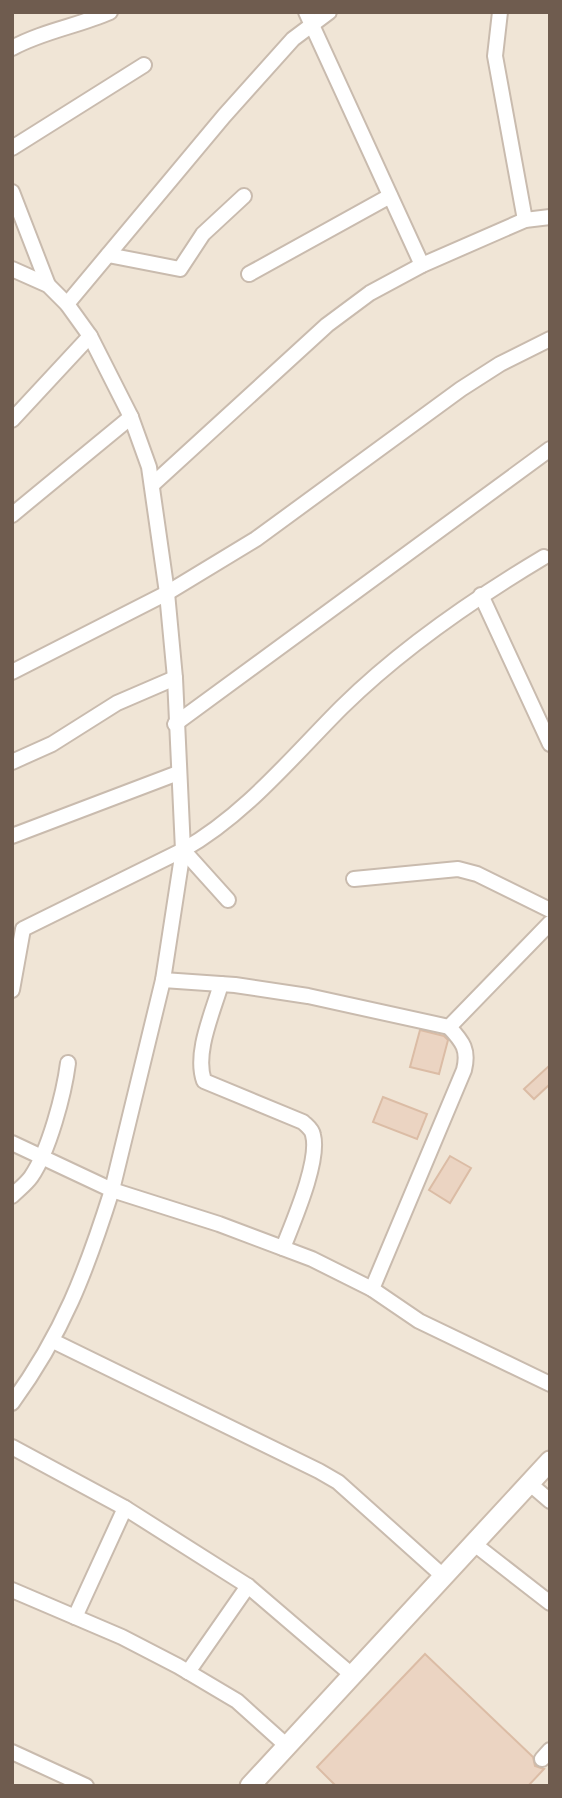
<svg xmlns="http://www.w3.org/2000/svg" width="562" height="1798" font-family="Manrope,sans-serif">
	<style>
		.residential { fill: #f0e5d6 }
		.building { fill: #ebd4c2; stroke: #dbbca5; stroke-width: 2 }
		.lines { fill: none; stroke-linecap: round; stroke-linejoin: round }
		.street-casing { stroke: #c9bbae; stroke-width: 18 }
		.secondary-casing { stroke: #ccbcad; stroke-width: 23 }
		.street { stroke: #fff; stroke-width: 14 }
		.secondary { stroke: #fff; stroke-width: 19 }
	</style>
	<rect width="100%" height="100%" fill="#f9f3e7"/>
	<rect class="residential" x="12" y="12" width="538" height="1774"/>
	<g class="building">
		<polygon points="420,1030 444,1036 448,1040 439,1074 410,1067"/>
		<polygon points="550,1065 550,1084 534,1099 524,1089"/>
		<polygon points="383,1097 427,1114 417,1139 373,1122"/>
		<polygon points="450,1156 471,1168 450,1203 429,1190"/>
		<polygon points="425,1654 533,1757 535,1766 544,1769 528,1786 336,1786 317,1767"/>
	</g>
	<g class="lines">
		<defs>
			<g id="street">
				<polyline points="306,12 422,265"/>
				<polyline points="500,12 495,56 525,220"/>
				<path d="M12,48C43,31 78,26 110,12"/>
				<polyline points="12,148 144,65"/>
				<polyline points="12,192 48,285"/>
				<polyline points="108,255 180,269 203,234 244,196"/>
				<polyline points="12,269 48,285 67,304 90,336 131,417 149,467 167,593 175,678 183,850 228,900"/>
				<polyline points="249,274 390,196"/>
				<polyline points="67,304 224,116 293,39 329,12"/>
				<polyline points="12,420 90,336"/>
				<polyline points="152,485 327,325 370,293 422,265 525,220 550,217"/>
				<polyline points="12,515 131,417"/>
				<polyline points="481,595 550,744"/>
				<polyline points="12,672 167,593 256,539 461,389 500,364 550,339"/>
				<polyline points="175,724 550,449"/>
				<polyline points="12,762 52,744 117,703 175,678"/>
				<polyline points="12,836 178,773"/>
				<path d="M183,850C245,815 292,757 342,707C402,648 472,600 544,557"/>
				<polyline points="354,879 458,869 477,874 550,910"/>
				<polyline points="163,980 235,985 308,996 449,1027 550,923"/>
				<path d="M221,984C213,1012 194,1053 204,1081L303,1122C307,1126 312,1129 313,1135C320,1161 293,1222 283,1248"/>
				<polyline points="12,990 23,929 183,850 163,980 112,1190 219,1224 312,1259 372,1289 419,1321 550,1384"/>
				<path d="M12,1143L112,1190C86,1272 63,1333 12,1403"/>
				<path d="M12,1196C18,1190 26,1184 31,1177C49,1151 64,1094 68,1063"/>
				<path d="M372,1289L464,1070C469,1050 463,1042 449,1027"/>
				<polyline points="53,1341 319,1471 338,1482 443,1576"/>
				<polyline points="12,1447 125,1508 248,1586 352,1675"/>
				<polyline points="529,1483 550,1501"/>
				<polyline points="473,1543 550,1603"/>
				<polyline points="12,1590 122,1637 178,1666 237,1701 287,1746"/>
				<polyline points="75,1617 125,1508"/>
				<polyline points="188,1672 248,1586"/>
				<polyline points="12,1752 86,1786"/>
				<polyline points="542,1759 550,1750"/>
			</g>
			<polyline id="secondary" points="250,1786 550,1461"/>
		</defs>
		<use href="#street" class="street-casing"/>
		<use href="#secondary" class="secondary-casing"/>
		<use href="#street" class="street"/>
		<use href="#secondary" class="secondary"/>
	</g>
	<rect width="562" height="1798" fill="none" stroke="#6f5c4f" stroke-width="28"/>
</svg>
